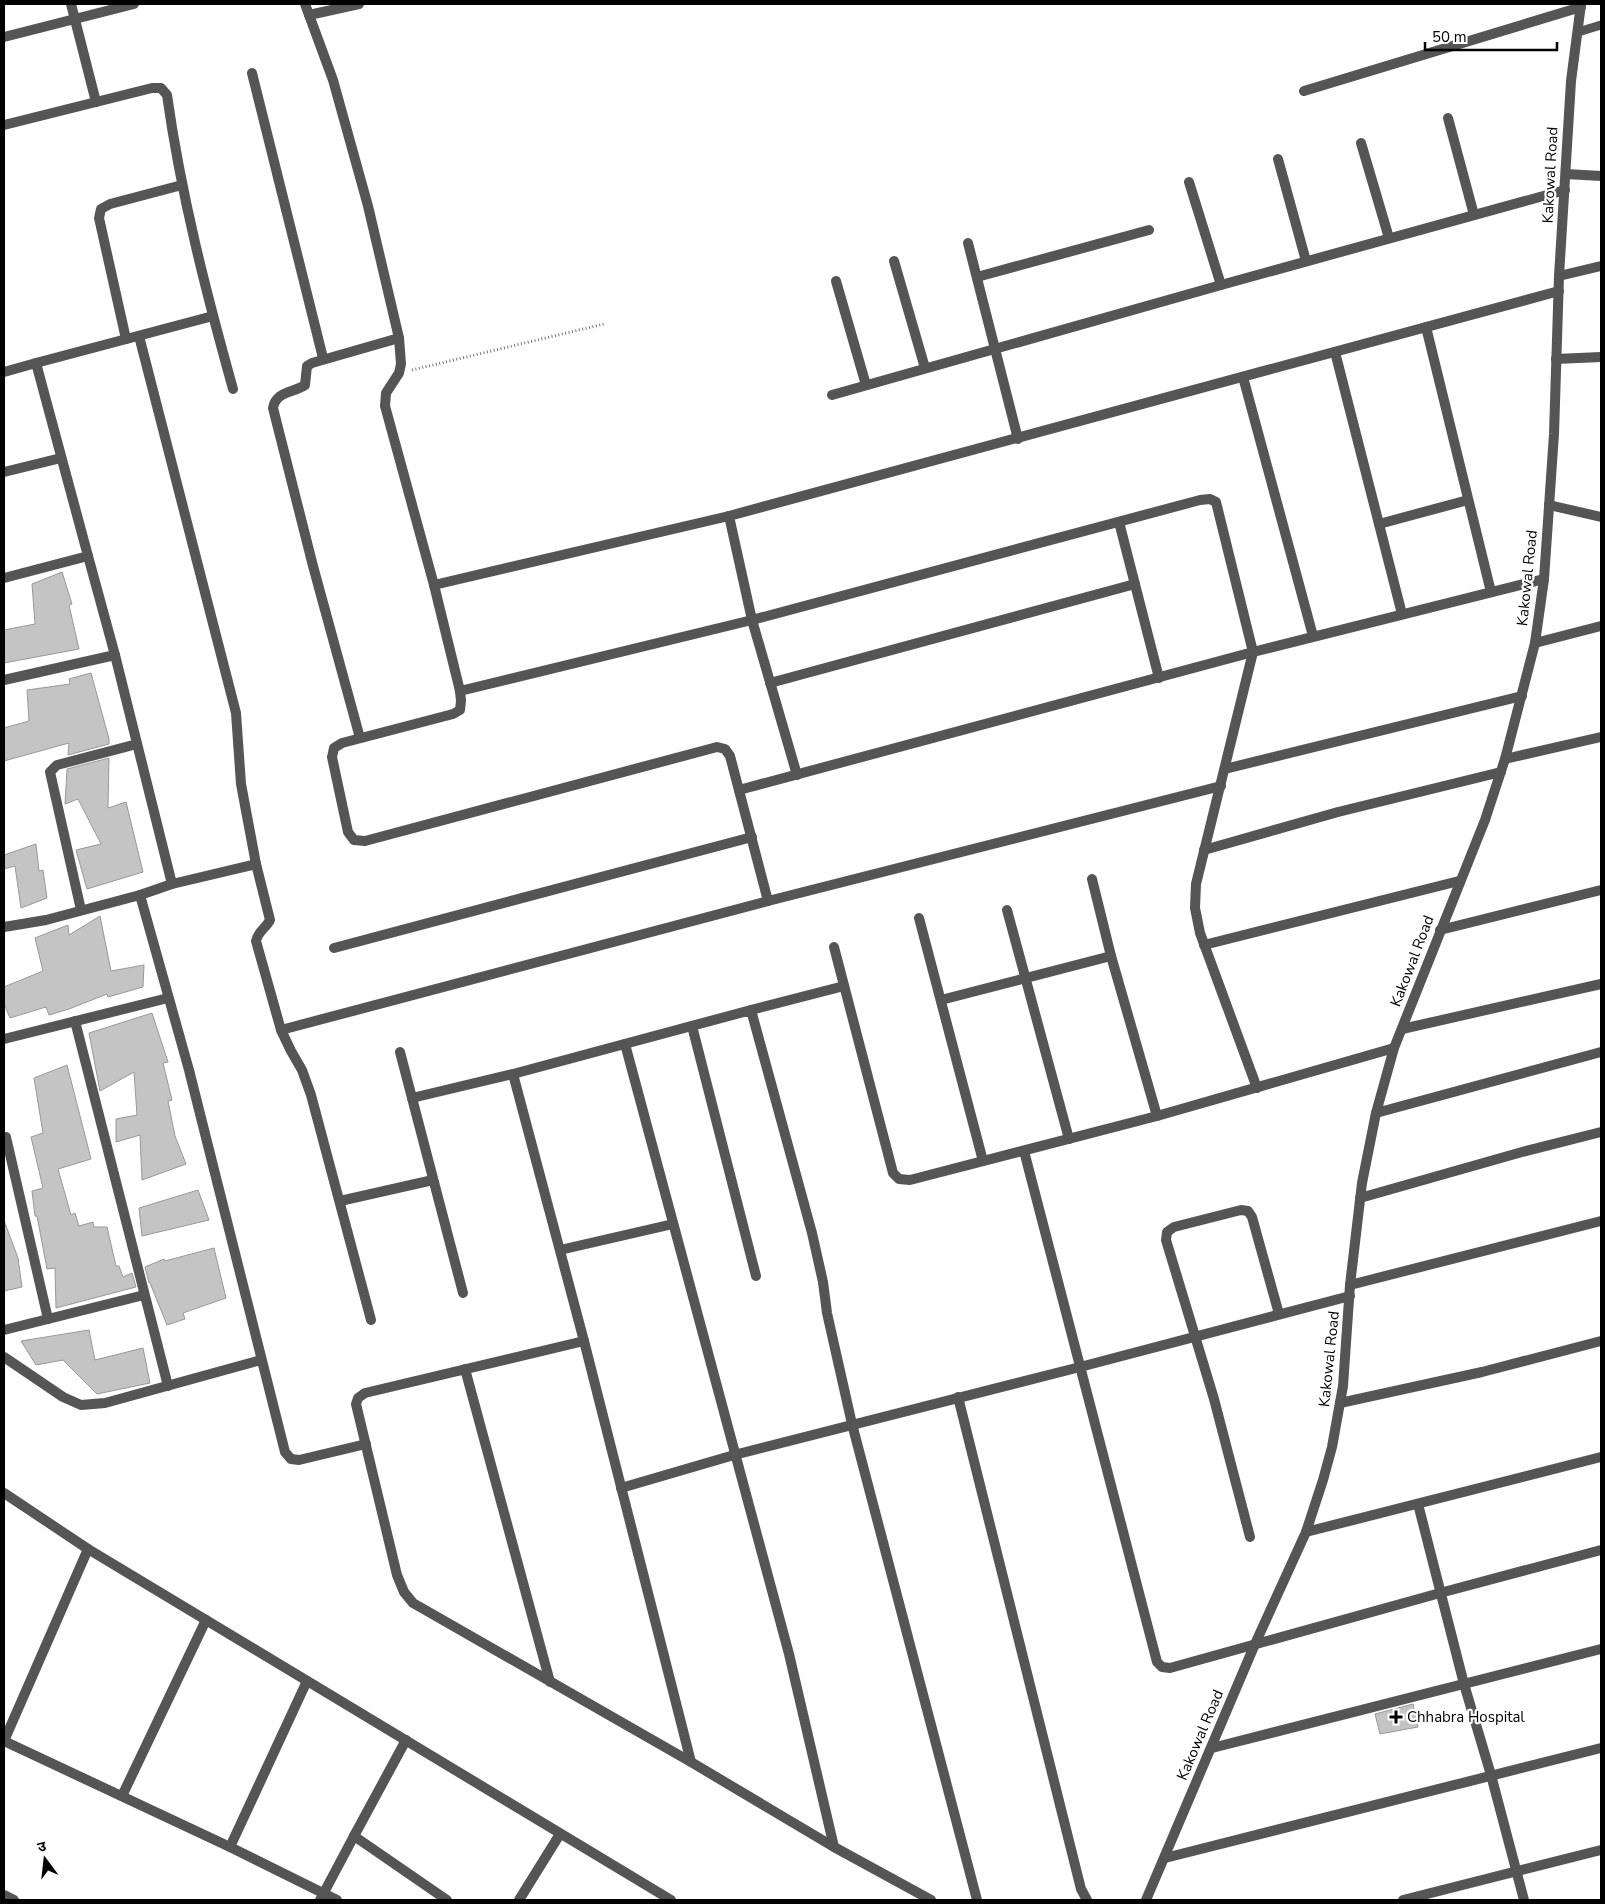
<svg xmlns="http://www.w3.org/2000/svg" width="1605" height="1904" font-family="'Nunito Sans','Noto Sans Devanagari',sans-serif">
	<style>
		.building { fill: #c4c4c4; stroke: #999 }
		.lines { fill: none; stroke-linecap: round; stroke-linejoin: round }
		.path { stroke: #777; stroke-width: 3; stroke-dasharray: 1 2.5; stroke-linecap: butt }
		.lane { stroke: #555; stroke-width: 9 }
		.street { stroke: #555; stroke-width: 10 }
		.poi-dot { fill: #000; stroke: #fff; stroke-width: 2 }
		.labels { text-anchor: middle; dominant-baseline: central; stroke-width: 4.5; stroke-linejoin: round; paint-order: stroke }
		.street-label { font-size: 15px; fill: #000; stroke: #fff }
		.poi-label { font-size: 15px; fill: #000; stroke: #fff; text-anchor: start }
	</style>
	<rect width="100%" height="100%" fill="#fff"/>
	<g class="building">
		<polygon points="62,572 72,604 69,605 79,649 4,663 4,630 35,624 32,584"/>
		<polygon points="91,673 109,739 109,744 68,755 69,743 4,761 4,728 29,721 27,690 70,684 69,679"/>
		<polygon points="109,758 108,808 126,802 143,872 87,889 76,850 101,844 78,799 65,804 67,769"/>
		<polygon points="36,844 39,871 43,870 47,898 21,908 15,866 4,869 4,855"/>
		<polygon points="100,916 111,971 144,965 143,987 108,997 107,994 69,1009 49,1015 46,1007 10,1018 4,1004 4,987 43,971 35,938 68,925 69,935"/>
		<polygon points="152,1013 168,1062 163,1063 172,1100 168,1101 175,1136 186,1164 142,1180 140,1135 116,1142 116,1119 137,1115 134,1072 100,1091 89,1033"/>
		<polygon points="67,1065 91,1159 58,1169 71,1215 75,1213 79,1226 93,1222 94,1227 107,1227 116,1266 119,1266 123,1277 132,1273 136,1287 56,1308 55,1268 47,1269 37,1216 35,1216 32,1191 43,1188 31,1137 43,1133 34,1078"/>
		<polygon points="198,1190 209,1220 142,1236 139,1208"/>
		<polygon points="4,1223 5,1223 18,1258 22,1287 4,1291"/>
		<polygon points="214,1248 226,1298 183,1313 185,1319 167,1325 150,1283 149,1283 145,1267 164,1259 165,1261"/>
		<polygon points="89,1330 95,1360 143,1348 150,1383 97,1394 63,1360 36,1365 21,1341"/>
		<polygon points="1413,1704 1418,1727 1380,1734 1375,1714"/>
	</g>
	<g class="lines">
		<polyline class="path" points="412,370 604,324"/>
		<polyline class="lane" points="1578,32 1601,25"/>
		<g class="street">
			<polyline points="71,4 96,102"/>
			<polyline points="305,4 333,80 368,206 399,338 401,364 399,373 386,393 385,406 434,585 460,691 752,620 1200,500 1210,499 1216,502 1253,652 1196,884 1195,908 1200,933 1257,1088"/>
			<polyline points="309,15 359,4"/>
			<polyline points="4,37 134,4"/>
			<polyline points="252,73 323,358"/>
			<polyline points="1304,91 1581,7"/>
			<polyline points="1448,118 1474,215"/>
			<path d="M4,125L152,88H161L167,95C181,195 206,292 233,389"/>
			<polyline points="1361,143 1389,238"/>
			<polyline points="1278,159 1306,261"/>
			<polyline points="1566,174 1601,176"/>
			<polyline points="1189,182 1221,285"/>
			<polyline points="968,243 1018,439"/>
			<polyline points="894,261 925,368"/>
			<polyline points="1559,276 1601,266"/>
			<polyline points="977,277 1149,230"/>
			<polyline points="836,281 866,385"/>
			<polyline points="1426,327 1491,592"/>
			<polyline points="139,336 236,713 241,784 256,864"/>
			<polyline points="126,339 99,218 101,209 110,204 182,185"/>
			<polyline points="1335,352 1402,614"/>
			<polyline points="1556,359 1601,357"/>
			<polyline points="4,372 36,363"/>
			<polyline points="1243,377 1313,636"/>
			<polyline points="832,395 1221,285 1565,190"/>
			<polyline points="4,472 61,458"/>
			<polyline points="1549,505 1601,517"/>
			<polyline points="729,516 752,620 797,775"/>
			<polyline points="1119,522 1159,678"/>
			<polyline points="1379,524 1468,500"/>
			<polyline points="88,556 115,655 172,884"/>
			<polyline points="4,578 88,556 36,363 213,316"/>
			<polyline points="434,585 729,516 1559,291"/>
			<polyline points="1535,643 1601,626"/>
			<polyline points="4,680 115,655"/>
			<polyline points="770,683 1135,584"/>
			<path d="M360,738L313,566L273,408C276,391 293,393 305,385L307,366L312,363L399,338"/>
			<polyline points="1505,759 1601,737"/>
			<polyline points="1225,769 1522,696"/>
			<polyline points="739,790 1253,652 1544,579"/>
			<polyline points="1204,850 1338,812 1501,772"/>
			<polyline points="1092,879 1111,956 1157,1116"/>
			<path d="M140,895L172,884L256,864L270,920C266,928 258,931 256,941L281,1030L291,1051L302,1070L311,1095L371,1320"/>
			<polyline points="768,901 1221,786"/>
			<polyline points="81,910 50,772 57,765 137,744"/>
			<polyline points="1007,910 1069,1139"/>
			<polyline points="919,918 983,1161"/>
			<polyline points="4,927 46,920 140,895 189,1070 285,1452 291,1459 299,1460 366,1444"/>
			<polyline points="1440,930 1601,890"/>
			<polyline points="1204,945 1459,881"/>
			<polyline points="834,947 893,1173 899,1179 910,1180 1157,1116 1394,1048"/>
			<polyline points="334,948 752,837"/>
			<polyline points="941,1000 1111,956"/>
			<polyline points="751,1010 844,986"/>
			<polyline points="75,1021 168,1386"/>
			<polyline points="692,1026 756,1276"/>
			<polyline points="1402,1029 1601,984"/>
			<polyline points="281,1030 768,901 730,756 725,749 717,747 365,841 354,840 348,832 332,757 334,748 342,743 453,714 460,710 461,701 460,691"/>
			<polyline points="4,1039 168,998"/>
			<polyline points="625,1044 789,1654 834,1847"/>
			<polyline points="400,1052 463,1293"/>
			<polyline points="412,1098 513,1074"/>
			<polyline points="1376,1113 1601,1052"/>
			<polyline points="6,1137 48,1319"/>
			<polyline points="1024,1151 1157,1662 1162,1667 1170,1668 1440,1593 1601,1550"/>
			<polyline points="1360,1198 1522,1152 1601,1132"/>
			<polyline points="340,1201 433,1180"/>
			<polyline points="560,1250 673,1224"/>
			<polyline points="1350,1285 1601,1221"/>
			<polyline points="4,1330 144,1295"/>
			<polyline points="584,1341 691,1762"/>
			<polyline points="4,1357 63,1397 81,1405 105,1403 261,1360"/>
			<polyline points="465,1369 550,1682"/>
			<polyline points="958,1397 1081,1889 1087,1900"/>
			<polyline points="1340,1403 1482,1372 1601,1341"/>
			<polyline points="621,1488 734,1455 1080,1367 1350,1296"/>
			<polyline points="4,1493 88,1549 671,1900"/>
			<polyline points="1418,1504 1464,1684 1491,1775 1524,1900"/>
			<polyline points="1306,1532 1601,1457"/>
			<polyline points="1250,1537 1214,1399 1166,1240 1167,1232 1174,1227 1241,1210 1248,1211 1252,1217 1279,1314"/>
			<polyline points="4,1741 230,1847 337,1900"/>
			<polyline points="4,1741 88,1549"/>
			<polyline points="1212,1748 1601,1649"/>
			<polyline points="122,1796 206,1620"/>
			<polyline points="354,1836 406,1740"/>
			<polyline points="230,1847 307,1681"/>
			<polyline points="1165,1858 1601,1748"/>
			<polyline points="4,1895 14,1900"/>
			<polyline points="320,1900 354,1836 447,1900"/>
			<polyline points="519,1900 560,1834"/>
			<polyline points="931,1900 834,1847 691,1762 413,1603 404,1592 397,1575 356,1404 358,1398 365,1393 584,1341 513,1074 751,1010 812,1233 823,1282 827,1313 852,1424 977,1900"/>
			<polyline points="1146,1900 1255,1644 1306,1532 1323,1480 1332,1447 1343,1386 1350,1285 1362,1183 1376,1113 1394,1048 1485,820 1505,759 1535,643 1544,579 1554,434 1559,276 1571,81 1581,4"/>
			<polyline points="1403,1900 1601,1850"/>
		</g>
	</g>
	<path class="poi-dot" d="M1393.5 1709.5h5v5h5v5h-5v5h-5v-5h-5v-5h5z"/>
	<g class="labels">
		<g class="street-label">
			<text transform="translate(1550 175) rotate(-87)">Kakowal Road</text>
			<text transform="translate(1527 578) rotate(-84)">Kakowal Road</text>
			<text transform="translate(1412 961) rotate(-69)">Kakowal Road</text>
			<text transform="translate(1329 1359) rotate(-84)">Kakowal Road</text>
			<text transform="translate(1200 1735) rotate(-67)">Kakowal Road</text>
		</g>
		<g class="poi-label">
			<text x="1407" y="1717">Chhabra Hospital</text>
		</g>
	</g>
	<rect width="1605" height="1904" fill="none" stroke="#000000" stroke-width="10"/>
	<g transform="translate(45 1859) rotate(345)" stroke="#ffffff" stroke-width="4" paint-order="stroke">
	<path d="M0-4L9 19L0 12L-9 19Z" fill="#000000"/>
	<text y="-8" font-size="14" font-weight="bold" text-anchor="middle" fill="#000000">उ</text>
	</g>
	<path d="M1425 42v8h132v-8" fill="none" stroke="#000000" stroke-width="2.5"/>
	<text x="1432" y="42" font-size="15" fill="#000000" stroke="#ffffff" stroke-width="4" paint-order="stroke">50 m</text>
</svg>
